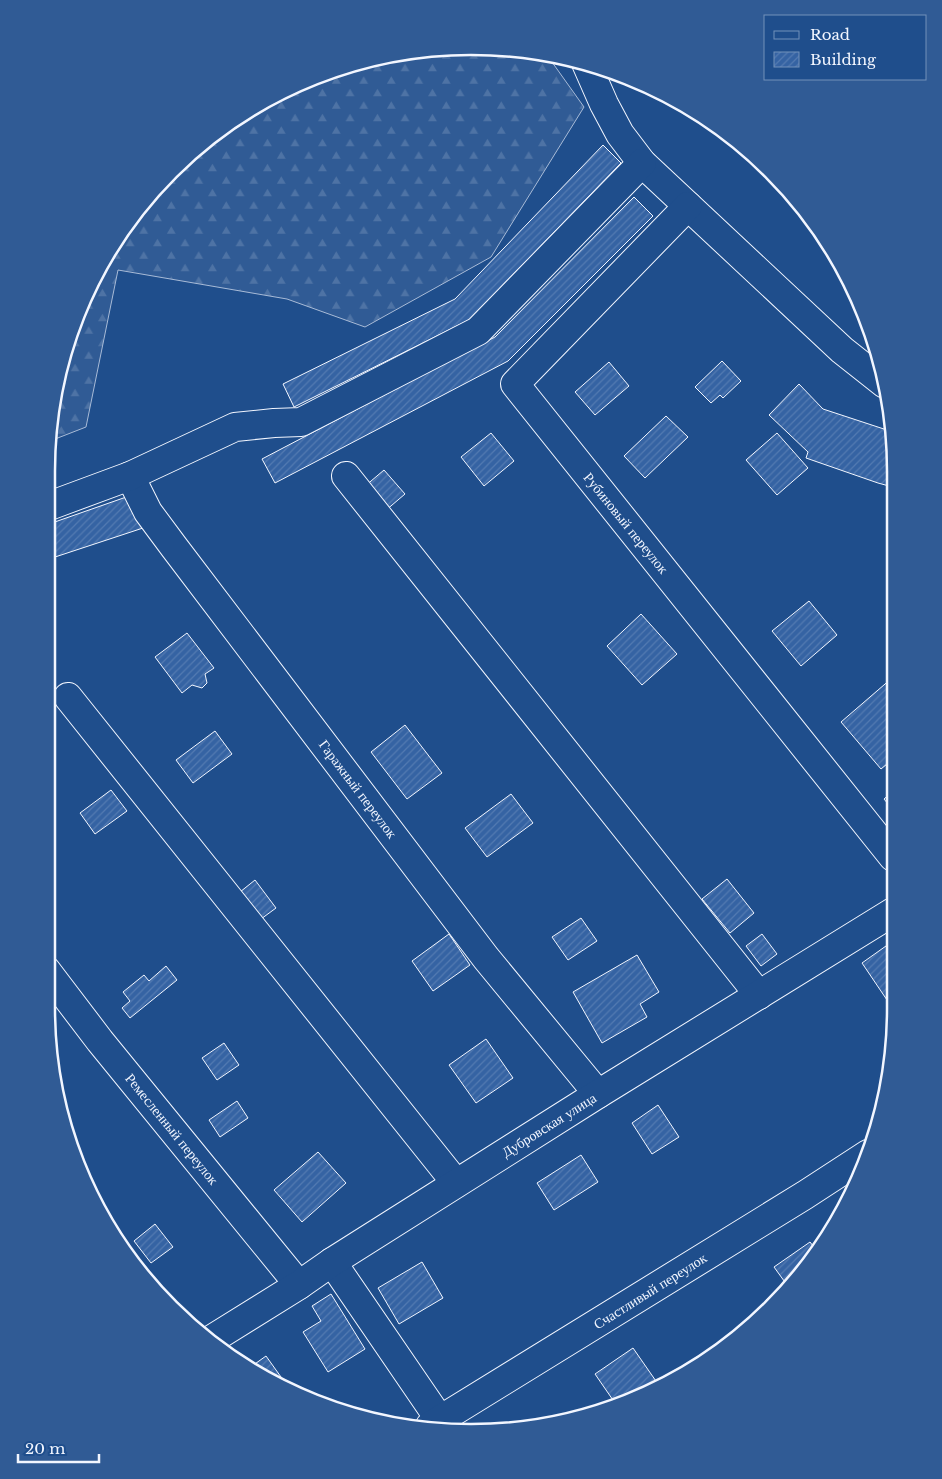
<svg xmlns="http://www.w3.org/2000/svg" width="942" height="1479" font-family="'Libre Baskerville',serif">
	<style>
		.forest { fill: url(#forest-firs); stroke: #a8bbd7 }
		.building { fill: url(#building-hatch); stroke: #f2f6ff }
		.lines { fill: none; stroke-linecap: round; stroke-linejoin: round }
		.minor-casing { stroke: #f2f6ff; stroke-width: 30 }
		.minor { stroke: #1f4e8c; stroke-width: 28 }
		.labels { text-anchor: middle; dominant-baseline: central; stroke-width: 4; stroke-linejoin: round; paint-order: stroke }
		.street-label { font-size: 14px; fill: #f2f6ff; stroke: #1f4e8c }
		.rim { fill: none; stroke: #f2f6ff; stroke-width: 2.5 }
	</style>
	<defs>
		<pattern id="forest-firs" width="22" height="20" patternUnits="userSpaceOnUse" patternTransform="scale(1.25)"><rect width="22" height="20" fill="#305b95"/><path d="M5 1l3.5 6h-7zM16 11l3.5 6h-7z" fill="#4e73a5"/></pattern>
		<pattern id="building-hatch" width="6" height="6" patternUnits="userSpaceOnUse" patternTransform="scale(1.25)"><rect width="6" height="6" fill="#3563a3"/><path d="M-1 1l2-2M0 6l6-6M5 7l2-2" fill="none" stroke="#537ab1"/></pattern>
	</defs>
	<rect width="100%" height="100%" fill="#1f4e8c"/>
	<polygon class="forest" points="499,47 547,55 584,107 491,257 365,327 287,299 118,270 86,427 50,441 50,416 79,308 134,212 191,151 259,103 335,69 416,50"/>
	<g class="building">
		<polygon points="603,145 621,163 469,320 294,407 283,384 455,299"/>
		<polygon points="634,197 653,216 508,361 275,483 262,459 495,337"/>
		<polygon points="722,361 741,381 723,398 720,395 711,403 695,387"/>
		<polygon points="609,362 629,386 595,415 575,392"/>
		<polygon points="799,384 823,409 893,432 895,443 895,483 889,482 889,486 878,483 806,458 808,452 769,415"/>
		<polygon points="666,416 688,437 645,478 624,456"/>
		<polygon points="491,433 514,461 484,486 461,457"/>
		<polygon points="777,433 808,468 777,495 746,460"/>
		<polygon points="384,470 405,494 385,511 364,487"/>
		<polygon points="132,495 143,528 49,559 49,524"/>
		<polygon points="809,601 837,635 801,666 772,631"/>
		<polygon points="641,614 677,654 642,685 607,646"/>
		<polygon points="187,633 214,668 205,674 207,683 202,688 192,685 182,693 155,657"/>
		<polygon points="892,678 894,680 893,759 881,769 841,722"/>
		<polygon points="405,725 442,773 407,799 371,752"/>
		<polygon points="215,731 232,754 193,783 176,760"/>
		<polygon points="111,790 127,811 95,834 80,813"/>
		<polygon points="893,791 893,810 884,799"/>
		<polygon points="511,794 533,823 487,857 465,828"/>
		<polygon points="727,879 754,913 730,933 702,899"/>
		<polygon points="255,880 276,908 261,919 240,892"/>
		<polygon points="581,918 597,941 568,960 552,937"/>
		<polygon points="449,934 470,965 433,991 412,961"/>
		<polygon points="762,934 777,954 761,966 746,946"/>
		<polygon points="893,941 892,996 887,1000 862,963"/>
		<polygon points="637,955 659,992 640,1004 647,1017 602,1043 573,992"/>
		<polygon points="166,966 177,980 130,1018 122,1008 130,1001 123,992 144,975 149,981"/>
		<polygon points="486,1039 513,1078 476,1103 449,1065"/>
		<polygon points="224,1043 239,1065 217,1080 202,1058"/>
		<polygon points="237,1101 248,1118 220,1137 209,1120"/>
		<polygon points="658,1105 679,1137 652,1154 632,1123"/>
		<polygon points="318,1152 346,1183 302,1222 274,1190"/>
		<polygon points="581,1155 598,1182 554,1210 537,1183"/>
		<polygon points="863,1171 851,1192 844,1182"/>
		<polygon points="155,1224 173,1247 151,1263 134,1241"/>
		<polygon points="810,1242 817,1251 808,1267 768,1304 766,1300 787,1285 774,1267"/>
		<polygon points="422,1262 443,1298 399,1324 378,1288"/>
		<polygon points="331,1294 365,1349 328,1372 303,1332 321,1321 312,1306"/>
		<polygon points="633,1348 658,1384 615,1403 595,1374"/>
		<polygon points="266,1356 286,1384 252,1366"/>
	</g>
	<g class="lines">
		<defs>
			<g id="minor">
				<polyline points="586,63 604,104 620,134 642,163 842,350 885,384"/>
				<polyline points="688,206 515,384 893,857"/>
				<polyline points="130,476 148,512 174,547 486,958 598,1094"/>
				<polyline points="346,476 759,995"/>
				<polyline points="49,506 130,476 235,427 274,423 301,422 478,331 642,163"/>
				<polyline points="68,697 456,1183"/>
				<polyline points="46,970 100,1041 299,1285"/>
				<polyline points="332,1262 440,1420"/>
				<polyline points="209,1341 299,1285 332,1262 598,1094 893,912"/>
				<polyline points="430,1426 805,1195 868,1154"/>
			</g>
		</defs>
		<use href="#minor" class="minor-casing"/>
		<use href="#minor" class="minor"/>
	</g>
	<g class="labels">
		<g class="street-label">
			<text transform="translate(626 523) rotate(51)">Рубиновый переулок</text>
			<text transform="translate(358 789) rotate(53)">Гаражный переулок</text>
			<text transform="translate(549 1125) rotate(-32)">Дубровская улица</text>
			<text transform="translate(172 1129) rotate(51)">Ремесленный переулок</text>
			<text transform="translate(650 1291) rotate(-32)">Счастливый переулок</text>
		</g>
	</g>
	<path d="M0 0H942V1479H0ZM471 55H471A416 416 0 0 1 887 471V1008A416 416 0 0 1 471 1424H471A416 416 0 0 1 55 1008V471A416 416 0 0 1 471 55Z" fill="#305b95" fill-rule="evenodd"/>
	<path class="rim" d="M471 55H471A416 416 0 0 1 887 471V1008A416 416 0 0 1 471 1424H471A416 416 0 0 1 55 1008V471A416 416 0 0 1 471 55Z"/>
	<rect x="764" y="15" width="162" height="65" fill="#1f4e8c" stroke="#7391ba"/>
	<rect x="774" y="31" width="25" height="8" fill="#1f4e8c" stroke="#7391ba"/>
	<text x="810" y="40" font-size="15" fill="#f2f6ff">Road</text>
	<rect x="774" y="52" width="25" height="15" fill="url(#building-hatch)" stroke="#7391ba"/>
	<text x="810" y="65" font-size="15" fill="#f2f6ff">Building</text>
	<path d="M18 1454v8h81v-8" fill="none" stroke="#f2f6ff" stroke-width="2.5"/>
	<text x="25" y="1454" font-size="15" fill="#f2f6ff" stroke="#1f4e8c" stroke-width="4" paint-order="stroke">20 m</text>
</svg>
